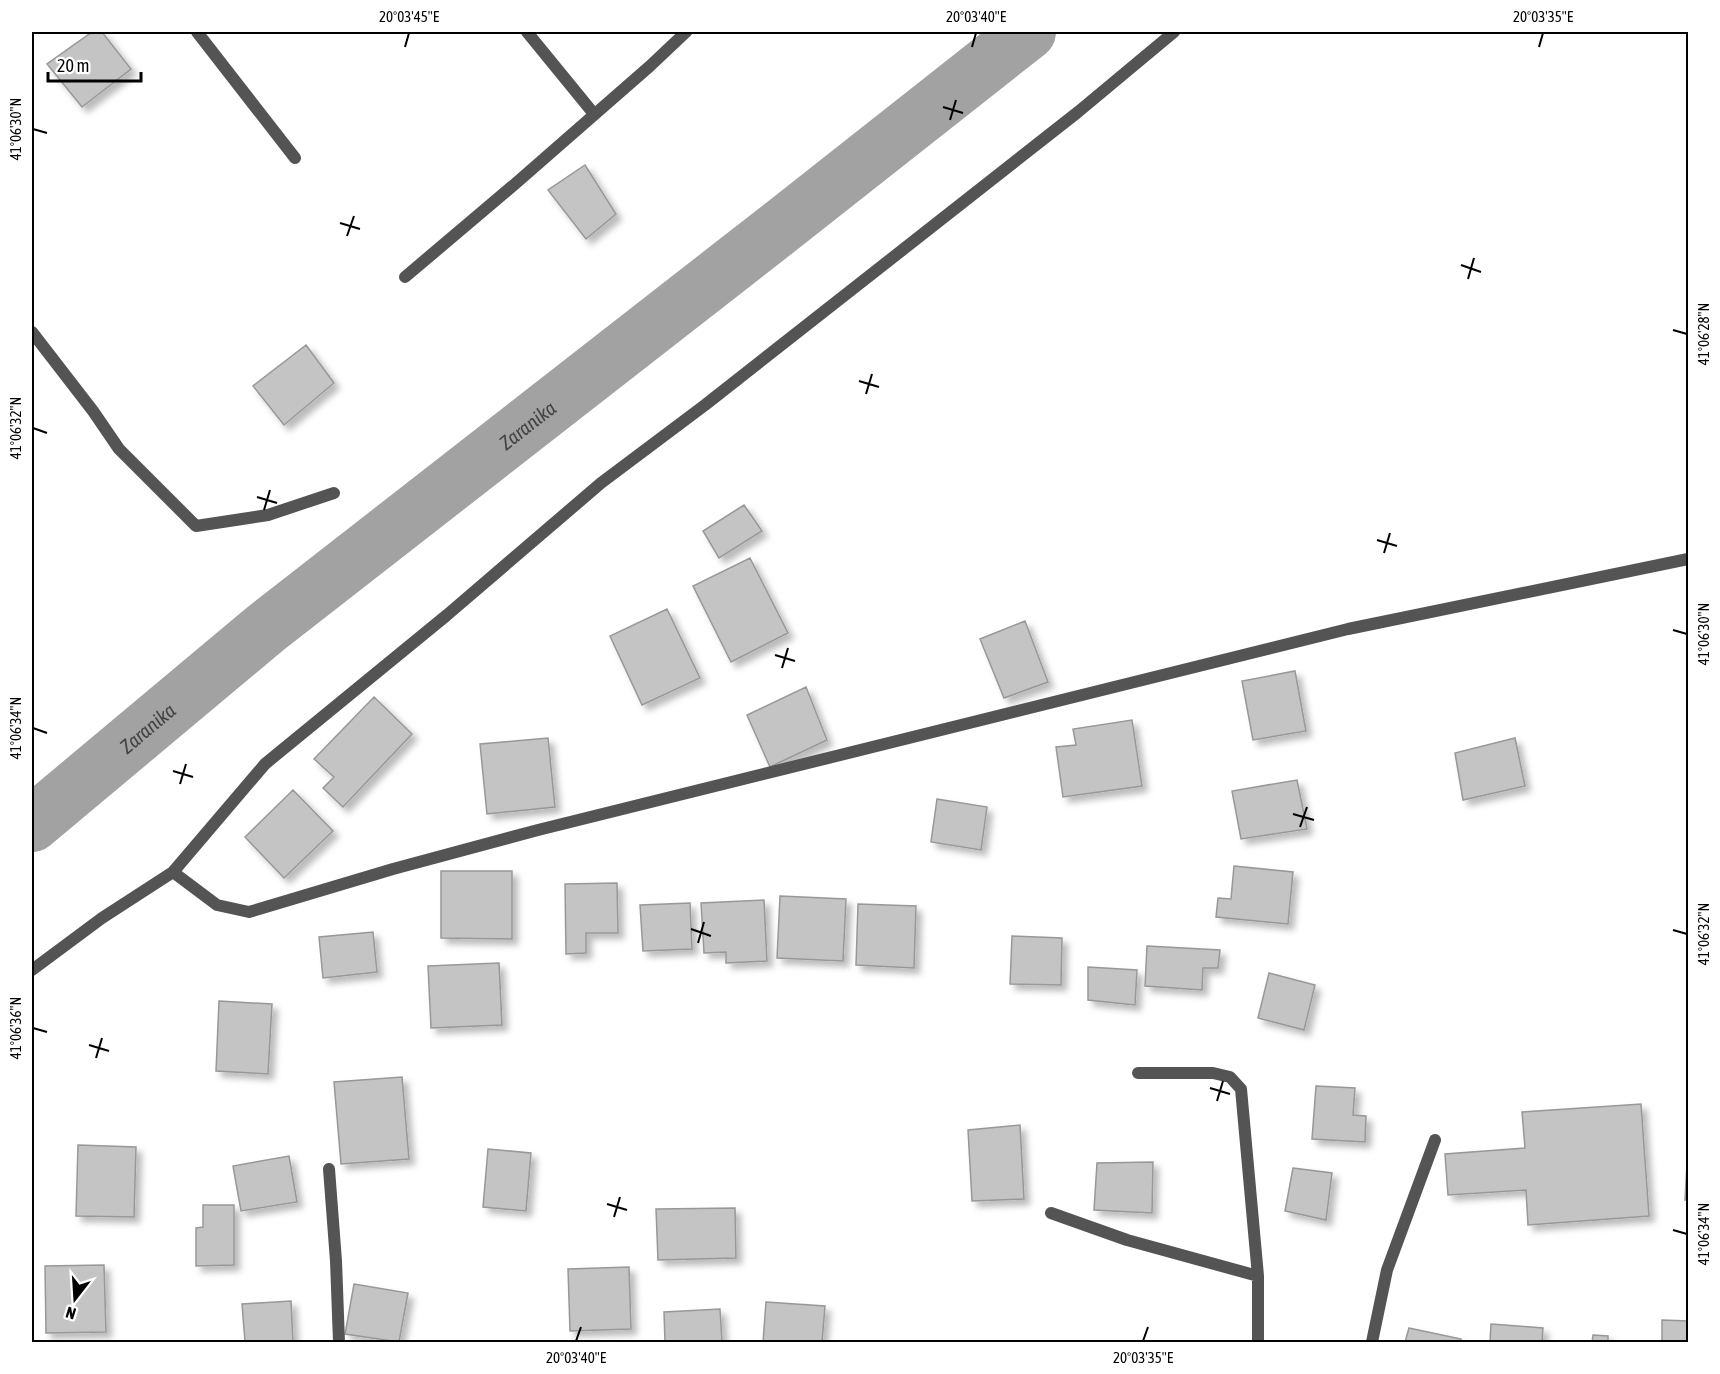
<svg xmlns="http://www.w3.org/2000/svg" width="1720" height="1374" font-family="'Asap Condensed',sans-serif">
<defs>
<filter id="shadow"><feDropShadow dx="5.5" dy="5.5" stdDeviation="3" flood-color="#0004"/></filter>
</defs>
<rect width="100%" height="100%" fill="#fff"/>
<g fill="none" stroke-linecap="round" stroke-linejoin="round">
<path stroke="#a2a2a2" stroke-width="56" id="s1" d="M32,824L265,629L787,222L1028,32"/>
</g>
<path fill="#c4c4c4" stroke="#989898" stroke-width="1.5" filter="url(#shadow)" d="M92,32H102L131,69L82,107L47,64Z
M585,165L616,214L586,239L548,190Z
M306,345L334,383L284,425L253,386Z
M744,505L762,531L719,558L703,531Z
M750,558L788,633L731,662L693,586Z
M667,609L700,678L642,705L610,636Z
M1025,621L1048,682L1004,698L980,639Z
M1295,671L1306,731L1253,740L1242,681Z
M806,687L827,740L770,767L747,715Z
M374,697L412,734L343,807L323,788L334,777L314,759Z
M1132,720L1142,786L1063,797L1056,747L1076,745L1073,729Z
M548,738L555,807L487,814L480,744Z
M1515,738L1525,786L1463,800L1455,753Z
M1297,780L1307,829L1241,839L1232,791Z
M293,790L333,831L284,878L245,837Z
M937,799L987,807L981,850L931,842Z
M1234,866L1293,872L1288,924L1216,917L1218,898L1231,899Z
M441,871H512V939L441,938Z
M617,883L618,933H586V953L566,954L565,884Z
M780,896L846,899L843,961L777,958Z
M764,900L767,961L726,963V952L704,953L701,903Z
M690,903L692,949L643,951L640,905Z
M858,904L916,906L914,968L856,965Z
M373,932L377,972L323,978L319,937Z
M1012,936L1062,938L1061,985L1010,984Z
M1147,946L1220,950L1218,968H1203L1202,990L1145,986Z
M499,963L502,1025L431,1028L428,966Z
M1088,967L1137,970L1135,1005L1088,1000Z
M1269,973L1315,985L1304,1030L1258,1018Z
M219,1001L272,1004L268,1074L216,1071Z
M402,1077L409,1159L341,1164L334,1082Z
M1316,1086L1355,1088L1353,1115L1366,1116L1365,1142L1312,1139Z
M1641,1104L1649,1216L1528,1225L1526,1190L1448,1195L1445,1154L1525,1148L1522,1112Z
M1020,1125L1024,1199L972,1201L968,1130Z
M78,1145L136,1147L134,1217L76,1216Z
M1688,1145V1200H1685Z
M488,1149L531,1153L526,1211L483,1207Z
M289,1156L297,1202L241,1211L233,1166Z
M1153,1162L1152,1213L1094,1210L1097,1163Z
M1293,1168L1332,1173L1326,1220L1285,1211Z
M203,1205H234V1265L196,1266V1228L203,1227Z
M735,1208L736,1258L658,1260L656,1209Z
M104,1265L106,1332L46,1333L45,1266Z
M629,1267L631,1329L570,1331L568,1269Z
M354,1284L408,1293L399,1342L345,1334Z
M291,1301L293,1342H245L242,1304Z
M766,1302L825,1306L822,1342H763Z
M720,1309L722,1342H665L664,1312Z
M1662,1320L1688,1321V1342H1662Z
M1491,1324L1543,1328L1542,1342H1490Z
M1409,1328L1461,1339L1460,1342H1405Z
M1593,1335L1608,1336V1342H1592Z"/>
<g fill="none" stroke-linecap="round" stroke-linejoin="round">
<path stroke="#545454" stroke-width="12" d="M527,32L594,114"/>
<path stroke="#545454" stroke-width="12" d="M197,32L295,158
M405,277L515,184L650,66L686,32
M32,332L93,411L119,449L196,526L268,515L334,493
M173,872L217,905L249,912L393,869L538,830L1348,629L1688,559
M32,970L102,918L173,872L265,764L447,615L601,483L705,405L1078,112L1174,32
M1138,1073H1213L1230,1077L1241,1089L1258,1276V1342
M329,1169L336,1261L339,1342
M1051,1213L1127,1240L1258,1276
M1372,1342L1387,1270L1435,1140"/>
</g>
<path fill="none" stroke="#000" stroke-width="2" d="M405,47L409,33M972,47L976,33M1539,47L1543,33M943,107L963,113M950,120L956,100M33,129L47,133M340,223L360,229M347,236L354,216M1461,265L1481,272M1468,279L1474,258M1673,330L1687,334M859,381L879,387M866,394L872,374M33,428L47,433M257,497L277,503M264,510L270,490M1377,540L1397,546M1384,553L1390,533M1673,630L1687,634M775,655L795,661M782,668L788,648M33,728L47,733M173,771L193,777M180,784L186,764M1293,814L1314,820M1300,827L1307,807M691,929L711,936M1673,930L1687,934M698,943L704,922M33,1028L47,1032M89,1045L109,1051M96,1058L102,1038M1210,1088L1230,1094M1217,1101L1223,1081M607,1204L627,1210M614,1217L620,1197M1673,1230L1687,1234M576,1341L581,1327M1143,1341L1148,1327"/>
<g text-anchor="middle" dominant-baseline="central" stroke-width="6" stroke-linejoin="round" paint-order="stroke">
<g font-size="20" font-style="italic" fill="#434343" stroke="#fff">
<text stroke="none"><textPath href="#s1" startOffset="636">Zaranika</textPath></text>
<text stroke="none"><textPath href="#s1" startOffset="150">Zaranika</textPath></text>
</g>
</g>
<rect width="1720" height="1374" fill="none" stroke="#ffffff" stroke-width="66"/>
<g transform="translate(75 1299) rotate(197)" stroke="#ffffff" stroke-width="4.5" paint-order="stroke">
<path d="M0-4.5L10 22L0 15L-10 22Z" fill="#000000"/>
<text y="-9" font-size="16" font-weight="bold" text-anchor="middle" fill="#000000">N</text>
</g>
<path d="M48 72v9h93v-9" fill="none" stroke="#000000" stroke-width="3"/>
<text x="57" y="72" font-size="18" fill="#000000" stroke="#ffffff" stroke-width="4.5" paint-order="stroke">20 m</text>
<rect x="33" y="33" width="1654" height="1308" fill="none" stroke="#000" stroke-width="2"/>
<g font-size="15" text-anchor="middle" fill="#000">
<text x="409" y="22">20°03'45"E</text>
<text x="976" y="22">20°03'40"E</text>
<text x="1543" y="22">20°03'35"E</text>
<text transform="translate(16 129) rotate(-90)" y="5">41°06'30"N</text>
<text transform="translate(1704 334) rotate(-90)" y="5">41°06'28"N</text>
<text transform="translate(16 428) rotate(-90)" y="5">41°06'32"N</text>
<text transform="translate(1704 634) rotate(-90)" y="5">41°06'30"N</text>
<text transform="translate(16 728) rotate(-90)" y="5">41°06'34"N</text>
<text transform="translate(1704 934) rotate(-90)" y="5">41°06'32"N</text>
<text transform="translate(16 1028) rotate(-90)" y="5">41°06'36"N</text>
<text transform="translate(1704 1234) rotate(-90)" y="5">41°06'34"N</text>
<text x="576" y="1363">20°03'40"E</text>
<text x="1143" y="1363">20°03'35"E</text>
</g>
</svg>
